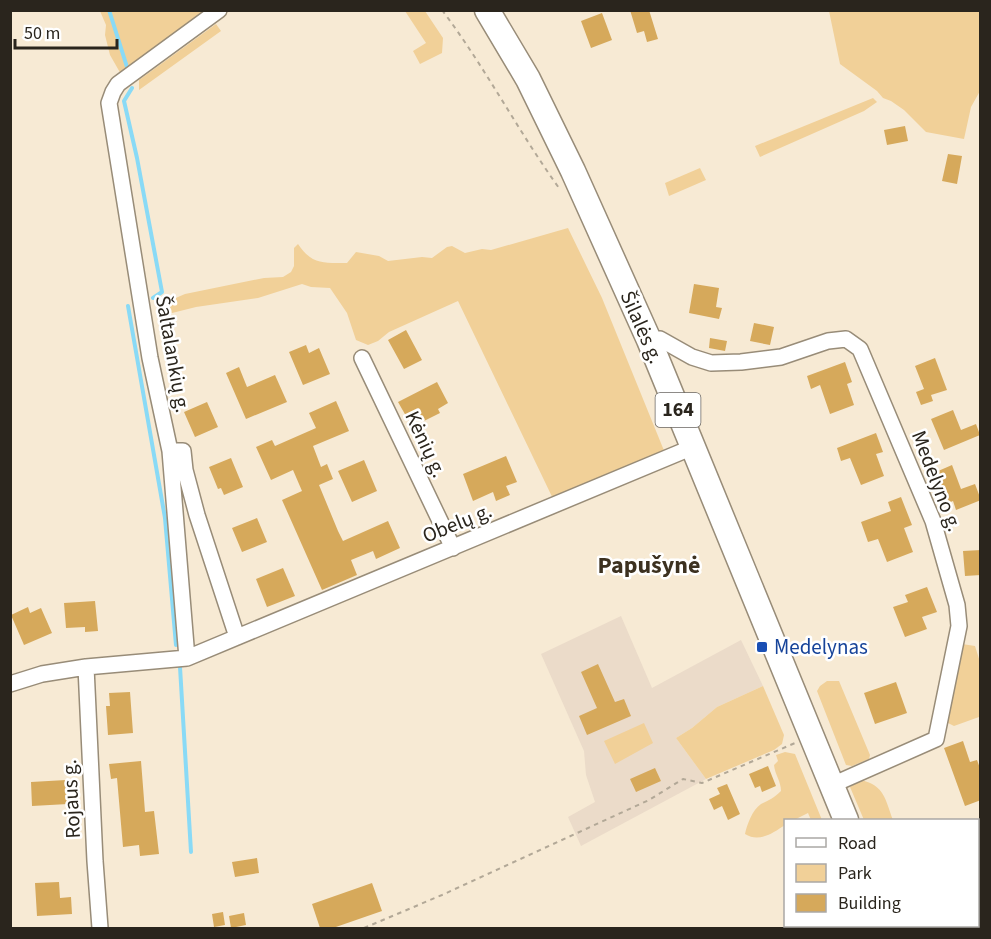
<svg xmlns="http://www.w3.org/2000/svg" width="991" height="939" font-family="'Source Sans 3',sans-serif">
<rect width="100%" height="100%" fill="#f7ead4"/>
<path fill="#ebdbc9" d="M621,616L652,688L741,640L763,686L717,707L692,728L676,738L706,779L581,846L568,817L595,802L586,775L584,751L541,654Z"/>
<path fill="#f1d098" d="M100,11H211L122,76L110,55L105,35L106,25Z
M405,11H425L443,38L442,53L420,64L413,51L426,43Z
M829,11H980V91L971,107L964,139L926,132L904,110L891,101L883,98L877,91L840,64Z
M216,24L221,31L139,90V80Z
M873,98L877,102L864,111L760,157L755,146Z
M700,168L706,180L669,196L665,183Z
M568,228L602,298L667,458L556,505L458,301L389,332L378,341L368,345L356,340L347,313L330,288L311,287L302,284L258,298L196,307L172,313L165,312L164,303L185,294L264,278L283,277L291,272L294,266V248L298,244C312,265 324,263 347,263L356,252L379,256L388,261L422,257L432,258L447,247L452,246L465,253L482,249L491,250Z
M962,644L975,646L980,662V714L979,717L954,726L946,722Z
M827,681H839L870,755L869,759L852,766L846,765L817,691L820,686Z
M763,686L784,735L782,744L774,750L706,779L676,738L692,728L717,707Z
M644,723L653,743L615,764L604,741Z
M785,752L795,754L822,820H811L808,813L794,820H786L785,825C773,833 759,843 745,834C747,825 752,810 761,804C769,800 774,798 781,791C781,781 775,775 774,765L778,761L776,755Z
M861,780C885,786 885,799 893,820H864L850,787Z
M978,873H980V928H927V926H978Z"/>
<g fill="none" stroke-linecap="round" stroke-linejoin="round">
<path stroke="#89daf6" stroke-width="4" d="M109,10L127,67
M132,88L124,101L137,158L162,292L153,298
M128,306L165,518L176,645
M180,667L191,852"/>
</g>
<path fill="#d6a95b" d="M630,10H649L658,39L647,42L644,31L637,33Z
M602,13L612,40L591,48L581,21Z
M905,126L908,141L887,145L884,130Z
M948,154L962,156L957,184L942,181Z
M694,284L719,288L716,307L722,308L719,319L689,313Z
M754,323L774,327L770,345L750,341Z
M406,330L422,360L404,369L388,340Z
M710,338L727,341L725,351L709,348Z
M306,345L309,353L319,348L330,374L303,385L289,352Z
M935,358L947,390L931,395L933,401L921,405L916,392L924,389L915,366Z
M845,362L852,382L847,384L854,405L830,414L820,385L811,389L807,376Z
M239,367L247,387L275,375L287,402L246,419L226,373Z
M437,382L448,403L438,409L440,413L422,422L420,418L410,423L398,402Z
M336,401L349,431L313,446L321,467L327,464L333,479L319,485L338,531L343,541L388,521L400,548L376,559L373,551L351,560L357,575L322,590L282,500L302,491L293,470L271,480L256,447L272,440L275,446L316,428L309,413Z
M207,402L218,427L195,437L184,412Z
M953,410L961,430L976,424L980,435L944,450L931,419Z
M876,433L883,452L876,454L884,476L861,485L850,458L841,461L837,448Z
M506,456L517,482L506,486L510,495L496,501L493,492L473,501L463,474Z
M231,458L243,487L224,495L221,488L218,489L209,467Z
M364,460L377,491L352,502L338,471Z
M952,465L961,489L975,484L981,500L956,510L953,501L941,506L929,475Z
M901,497L912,525L904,528L913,552L887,562L878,539L868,542L861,522L891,511L888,502Z
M257,518L267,542L242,552L232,528Z
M981,550V575L965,576L963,551Z
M283,568L295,596L267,607L256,579Z
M927,587L937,612L922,617L927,629L905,637L893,607L908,602L905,595Z
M95,601L98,631L85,632V627L66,628L64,603Z
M28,607L30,613L41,608L52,633L24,645L11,615Z
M598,664L615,702L624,699L631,716L587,735L579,716L597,708L581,672Z
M896,682L907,713L875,724L864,693Z
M130,692L133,733L108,735L106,706H110L109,693Z
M963,741L970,762L977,760L981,771V800L965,806L944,748Z
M141,761L145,812L154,811L159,854L140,856L139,845L123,847L117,778L111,779L109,764Z
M768,766L776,786L762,792L760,786L755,788L749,774Z
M655,768L661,781L636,792L630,779Z
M66,780L68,804L32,806L31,782Z
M727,784L740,814L728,820L722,806L714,810L709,799L720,794L717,788Z
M257,858L259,873L235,877L232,862Z
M59,882L60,898L71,897L72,914L37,916L35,883Z
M372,883L382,911L333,928H320L312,904Z
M223,912L225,925L214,927L212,914Z
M244,913L246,925L231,928L229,916Z"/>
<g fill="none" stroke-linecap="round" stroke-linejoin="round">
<defs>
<path id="minor" d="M649,340L660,339L692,357L711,363L741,362L781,357L828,341L846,339L860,349L933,521L957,605L959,626L936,739L832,785
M362,358L453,548
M170,451H183L185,470L197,515L237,637
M187,658L693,447
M86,667L95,861L100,928
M10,684L42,674L86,667L187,658L170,451L150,358L109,103L113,92L118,84L219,10"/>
<path id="primary" d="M487,10L528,79L573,171L649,340L846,820
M890,926L891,928"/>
</defs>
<use href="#minor" stroke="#988c78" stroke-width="18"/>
<use href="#primary" stroke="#988c78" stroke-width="27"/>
<path stroke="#b2a897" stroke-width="2" stroke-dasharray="4.5 4.5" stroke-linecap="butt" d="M442,10C485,67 518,131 559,188
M364,928L442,895L649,800L683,779L702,783L795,743"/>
<use href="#minor" stroke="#fff" stroke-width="15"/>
<use href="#primary" stroke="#fff" stroke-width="24"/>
</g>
<rect fill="#1a4fb4" stroke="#fff" stroke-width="2" x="756" y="641" width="12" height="12" rx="3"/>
<g text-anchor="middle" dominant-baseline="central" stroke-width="5" stroke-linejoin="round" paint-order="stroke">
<rect fill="#fff" stroke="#6a6661" stroke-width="1.5" x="655.5" y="393" width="45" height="34" rx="4.5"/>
<g font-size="20" font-weight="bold" fill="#2a251d">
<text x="678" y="410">164</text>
</g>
<g font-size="21" fill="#2a251d" stroke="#fff">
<text transform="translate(642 327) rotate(66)">Šilalės g.</text>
<text transform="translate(173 354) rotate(80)">Šaltalankių g.</text>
<text transform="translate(426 444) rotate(65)">Kėnių g.</text>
<text transform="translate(937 481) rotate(69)">Medelyno g.</text>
<text transform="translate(457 523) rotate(-22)">Obelų g.</text>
<text transform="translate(71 799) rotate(-93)">Rojaus g.</text>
</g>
<g font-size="21" fill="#164399" stroke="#fff" text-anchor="start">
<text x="774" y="647">Medelynas</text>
</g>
<g font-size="24" font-weight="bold" fill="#3c3120" stroke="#fff">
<text x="649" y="565">Papušynė</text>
</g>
</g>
<rect width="991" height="939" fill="none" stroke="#2a251d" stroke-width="24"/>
<rect x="784" y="819" width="195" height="108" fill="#ffffff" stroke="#aaa8a5" stroke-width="1.5"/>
<rect x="796" y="838" width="30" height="9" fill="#ffffff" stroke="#aaa8a5" stroke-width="1.5"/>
<text x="838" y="849" font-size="18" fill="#2a251d">Road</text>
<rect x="796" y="864" width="30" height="18" fill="#f1d098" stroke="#aaa8a5" stroke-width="1.5"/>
<text x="838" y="879" font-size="18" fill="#2a251d">Park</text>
<rect x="796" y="894" width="30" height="18" fill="#d6a95b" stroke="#aaa8a5" stroke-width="1.5"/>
<text x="838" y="909" font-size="18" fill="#2a251d">Building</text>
<path d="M15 39v9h102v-9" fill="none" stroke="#2a251d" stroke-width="3"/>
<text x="24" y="39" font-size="18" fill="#2a251d" stroke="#ffffff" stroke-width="4.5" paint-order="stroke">50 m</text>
</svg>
